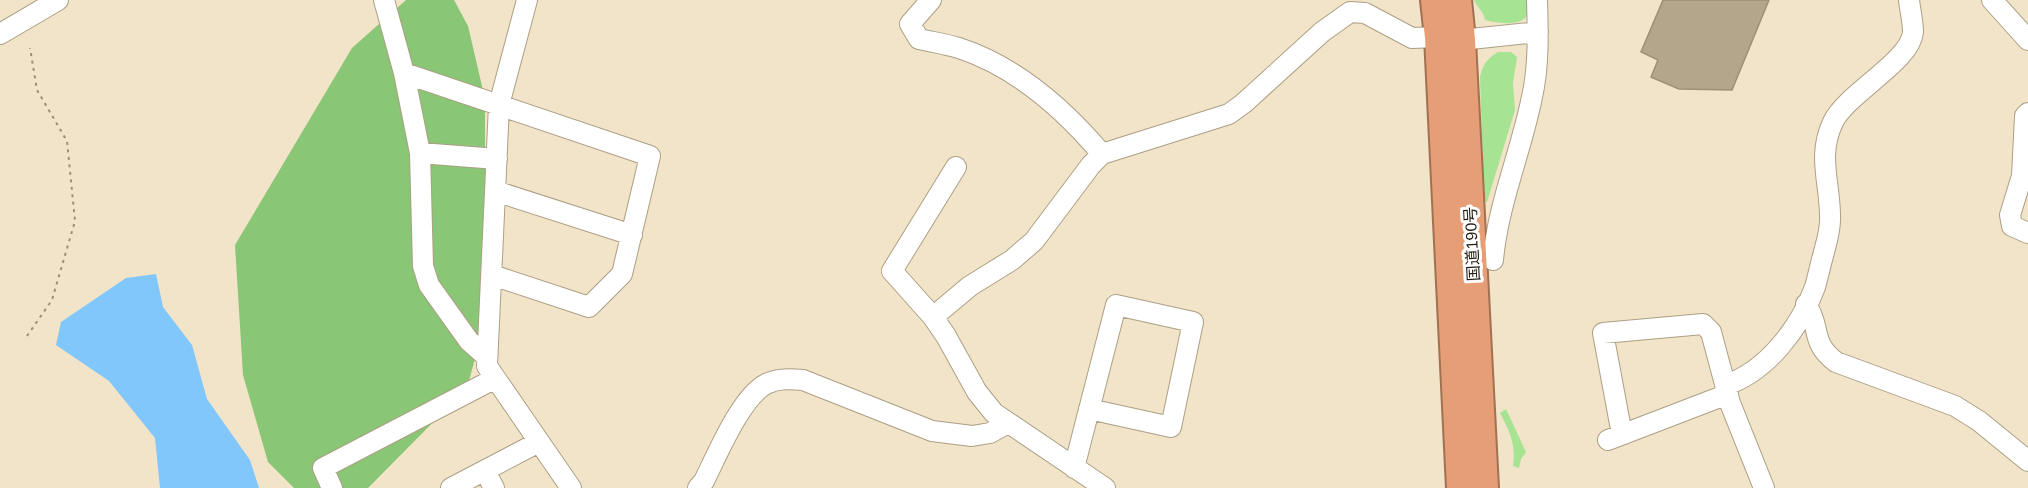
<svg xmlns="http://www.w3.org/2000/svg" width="2028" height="488" font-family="Helvetica,'Noto Sans JP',sans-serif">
<rect width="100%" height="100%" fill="#f2e4c8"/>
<path fill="#a6e392" d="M1474,0H1528C1528,5 1529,11 1527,15C1522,27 1496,23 1485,20C1484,12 1477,7 1474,0Z
M1498,52H1511L1517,57L1513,84L1515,110L1487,202L1484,201L1480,77C1483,64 1487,59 1498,52Z
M1506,409L1526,452L1521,459L1519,468L1513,466C1516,444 1510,432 1500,413Z"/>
<path fill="#89c675" d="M406,0H454L468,26L485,99V189L496,282L467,388L368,488H294L268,462L243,375L235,245L352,48Z"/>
<path fill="#81c7fb" d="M156,274L163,307L192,345L207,399L250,460L259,488H160L155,438L109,381L56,345L61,322L126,278Z"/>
<path fill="#b3a68b" stroke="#9d9076" stroke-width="1.5" d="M1663,0H1769L1732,90L1679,89L1651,77L1658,60L1641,52Z"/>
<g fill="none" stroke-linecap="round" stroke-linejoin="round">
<defs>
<path id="minor" d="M384,0L404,73L420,153L423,266L429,285L469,341L487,357
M527,0L499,105L487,366L571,488
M931,0L910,24L919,39C932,42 946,44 959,48C1017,67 1064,109 1102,154
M1992,0L2028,40
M0,34L58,0
M404,73L650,156L622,274L589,307L492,275
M2028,113L2025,116L2022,176L2010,215L2012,226L2028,233
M420,153L497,159
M495,191L632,235
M1493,260C1498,204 1521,152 1532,97C1539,66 1538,32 1537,0
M1806,304C1822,328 1809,341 1836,362L1955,406L1979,421L2028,461
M933,317L892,271L956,167
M1726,385C1767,371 1800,328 1815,287C1818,277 1820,266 1823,256C1826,243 1831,230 1830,216C1830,182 1817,156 1833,122C1847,93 1911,61 1913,32C1913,22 1910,10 1909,0
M1624,434L1620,424L1603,333L1703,324L1711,332L1730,403L1764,488
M1608,440L1728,394
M1074,468L1116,305L1193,322L1171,427L1089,409
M485,471L494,488
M332,488L323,468L494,379
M451,488L539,442
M698,488L704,481C717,455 741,397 766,384C778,378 791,379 803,380L932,431L972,436L990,433L1008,423
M1105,488L994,413L977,392L946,336L933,317L970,286L1012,260L1034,241L1091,165L1102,154L1229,114L1244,103L1322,32L1350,12L1365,13L1412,38L1439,37L1461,40L1538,32"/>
<path id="highway" d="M1435,0L1439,37L1461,488
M1457,0L1461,40L1484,488"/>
</defs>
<use href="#minor" stroke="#ac9f85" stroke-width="22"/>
<use href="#highway" stroke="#a17153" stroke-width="32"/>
<path stroke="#9a907b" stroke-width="2" stroke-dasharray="3 4.5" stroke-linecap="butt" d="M27,336L52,300L75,221L67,141L37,90L30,48"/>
<use href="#minor" stroke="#fff" stroke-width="20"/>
<use href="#highway" stroke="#e59e75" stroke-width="28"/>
</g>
<g text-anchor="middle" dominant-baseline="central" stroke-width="6" stroke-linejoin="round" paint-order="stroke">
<g font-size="16" fill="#231e13" stroke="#fff">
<text transform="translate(1472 244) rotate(-93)">国道190号</text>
</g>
</g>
</svg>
